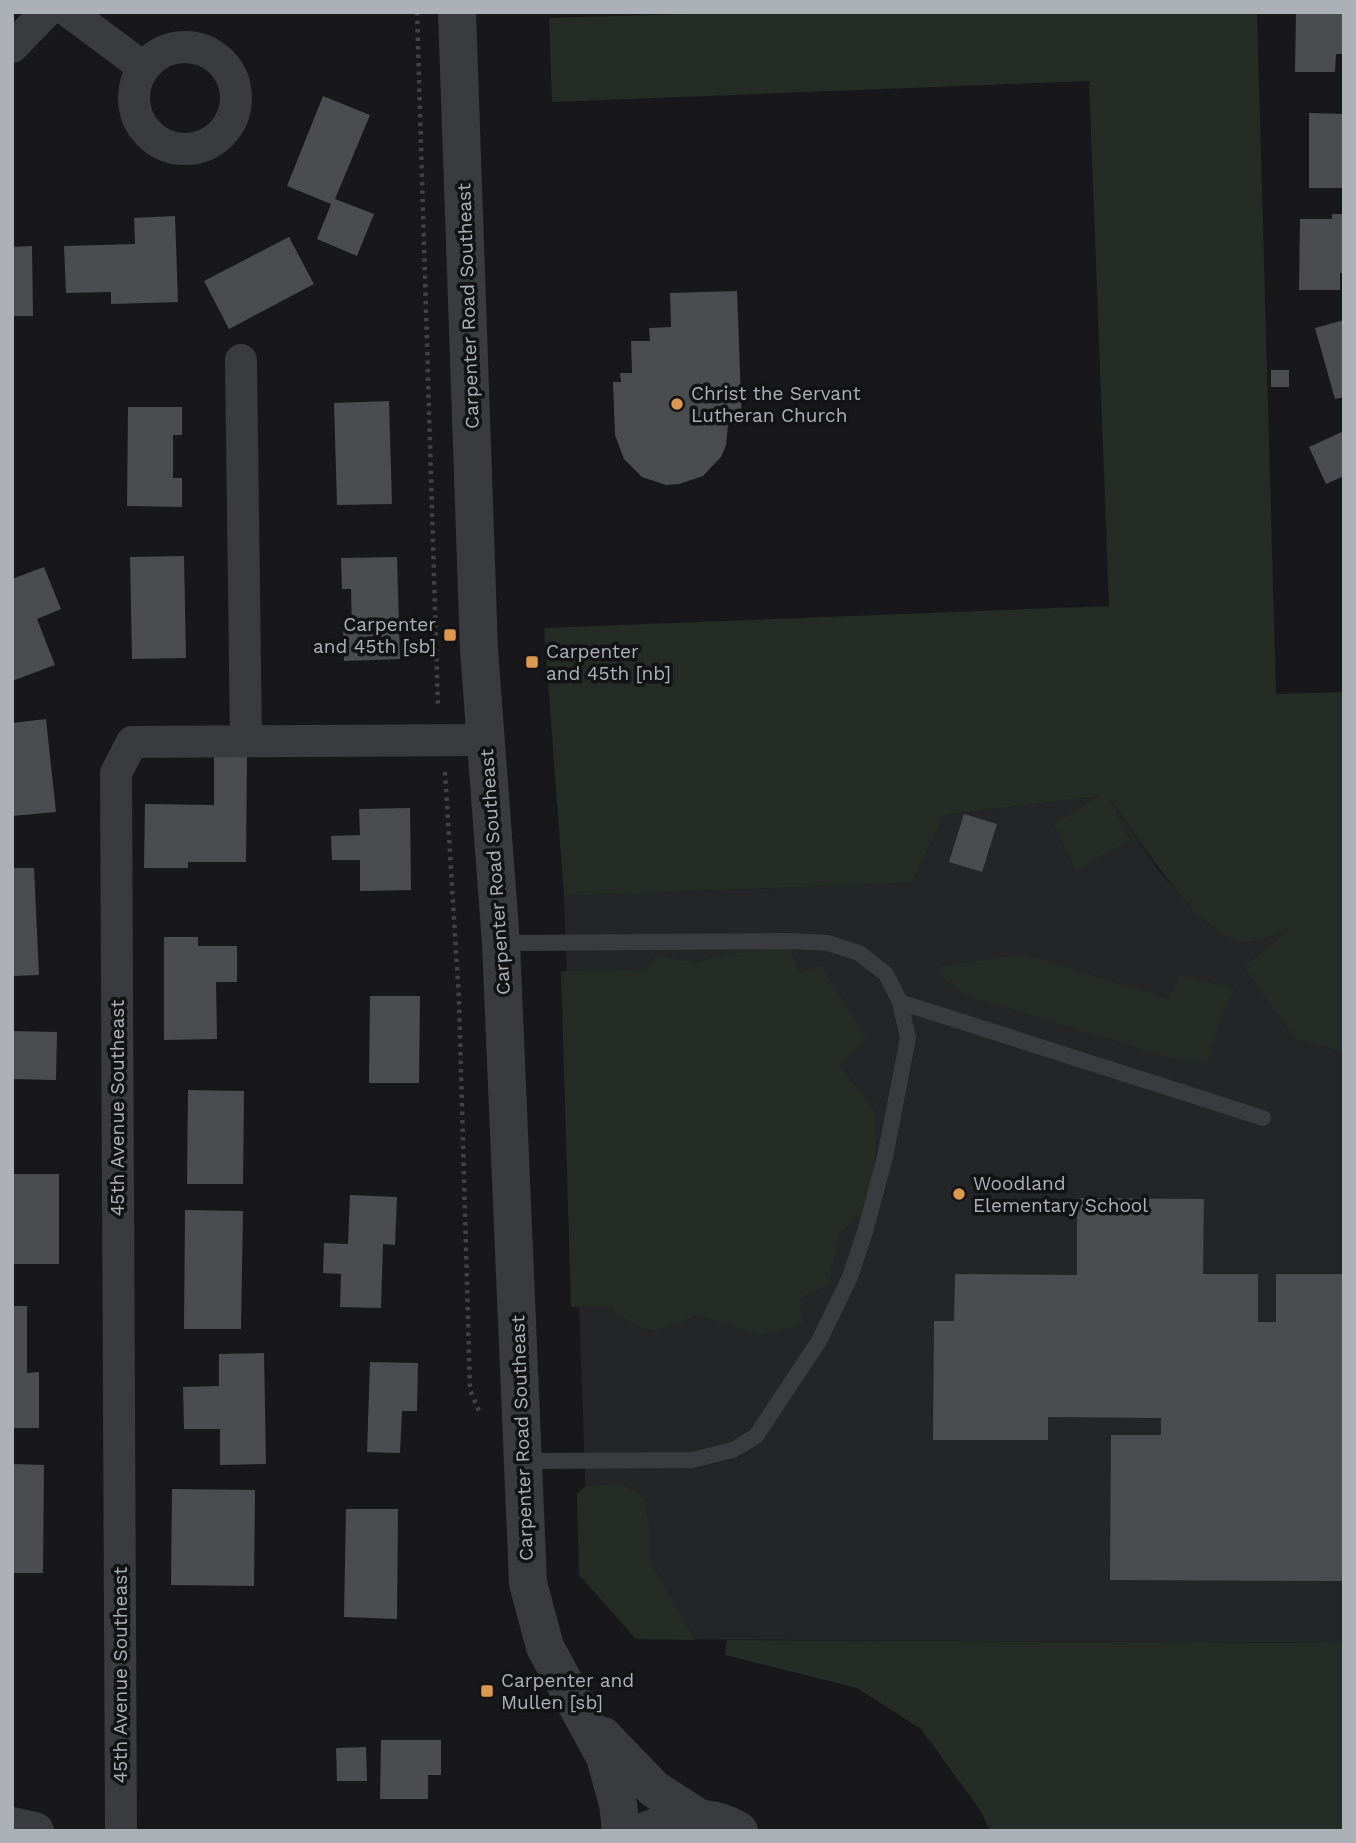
<svg xmlns="http://www.w3.org/2000/svg" width="1356" height="1843" font-family="'Work Sans',sans-serif">
<rect width="100%" height="100%" fill="#18181a"/>
<path fill="#242527" d="M1109,795L1160,873L1215,929L1344,868V1643L636,1639L589,1584L564,896L912,883L944,815Z"/>
<path fill="#252c25" d="M760,12H1257L1276,694L1344,692V1052L1295,1038L1244,967L1289,930C1277,933 1260,942 1247,942C1200,941 1134,831 1108,795L1129,840L1076,870L1054,824L1100,796L944,815L912,883L564,896L544,628L1109,606L1089,81L552,102L549,18Z
M789,946L800,974L821,965L866,1038L839,1065L876,1113L873,1202L841,1232L828,1285L800,1298L802,1324L760,1335L699,1315L653,1331L616,1315L613,1306L571,1307L561,971L647,970L656,956L697,963L718,956Z
M1024,954L1168,999L1180,975L1235,989L1221,1015L1208,1063L1181,1061L966,995L943,978L938,967Z
M624,1484L644,1499L650,1529V1561L695,1640L636,1639L579,1575L577,1494L585,1486Z
M727,1640L1344,1643V1831H990L980,1810L921,1729L857,1688L725,1655Z"/>
<path fill="#4a4c4f" d="M1296,12H1344L1343,54H1336L1335,72H1295Z
M323,96L370,115L335,199L374,214L357,256L317,239L331,204L287,186Z
M1309,113L1344,114V188H1309Z
M1332,214H1344V273H1340V290H1299L1300,219H1332Z
M175,216L178,302L111,304V292L66,293L64,246L135,244L134,218Z
M289,237L314,284L229,329L204,281Z
M32,246L33,316H12V247Z
M737,291L742,425H728L726,445L721,457L703,476L679,484L666,485L642,477L624,459L615,435L613,382H621L620,373H632L631,341H650L649,328L671,327L670,293Z
M1344,320V397L1335,399L1315,328Z
M1271,370H1289V387H1271Z
M389,401L392,504L337,505L334,403Z
M128,407H182V435H173V478H182V507L127,506Z
M1344,431V476L1326,484L1309,447Z
M184,556L186,658L132,659L130,557Z
M397,557L400,659L344,661L343,631H352L351,589H342L341,558Z
M44,567L61,609L37,619L55,665L12,681V579Z
M46,719L56,812L12,816V723Z
M214,755H247L246,862H188V868H144L145,804L214,805Z
M410,808L411,890L360,891V860H332L331,836L360,835L359,809Z
M964,814L997,824L982,872L949,862Z
M12,868H34L39,975L12,976Z
M164,937H198V946H237V982H216L217,1039L164,1040Z
M370,996H420L419,1083H369Z
M12,1031L57,1032L56,1080L12,1079Z
M188,1090L244,1091L243,1184H187Z
M12,1174H59V1264H12Z
M350,1195L397,1197L395,1245L383,1244L381,1308L340,1307L341,1274L323,1273L324,1243L348,1244Z
M1077,1198L1204,1199L1203,1274H1258V1322H1276V1274H1344V1581L1110,1580L1111,1435H1161V1418L1048,1417V1440H933L934,1321H954L955,1274L1077,1275Z
M185,1210L243,1211L241,1329H184Z
M12,1306H27V1373L39,1372V1428H12Z
M264,1353L266,1464L220,1465V1429H184L183,1387L219,1386V1354Z
M370,1362L418,1363L417,1411H402L400,1453L367,1452Z
M12,1464L44,1465L43,1573H12Z
M172,1489L255,1490L254,1586L171,1585Z
M346,1509H398L397,1619L344,1617Z
M381,1740H441V1775H428V1799H380Z
M366,1747L367,1781H337L336,1748Z"/>
<g fill="none" stroke-linecap="round" stroke-linejoin="round">
<path stroke="#404245" stroke-width="4.5" stroke-dasharray="3.5 5" stroke-linecap="butt" d="M417,12L438,708
M445,772L459,1000L470,1390L479,1411"/>
<path stroke="#3a3b3e" stroke-width="16" d="M501,943L792,941L828,943L859,953L886,974L900,1002L908,1038L885,1157L865,1232L850,1277L819,1341L756,1436L733,1450L692,1460L523,1461
M900,1002L1263,1118"/>
<path stroke="#3a3b3e" stroke-width="32" d="M69,12L143,67
M134 98a51 51 0 1 1 102 0a51 51 0 1 1-102 0Z
M12,47L46,12
M241,360L246,741
M121,1831L116,773L132,742L486,740"/>
<path stroke="#3a3b3e" stroke-width="38" d="M457,12L479,650L501,943L528,1583L545,1647L605,1757L618,1804L621,1831
M603,1736L654,1789L699,1818
M12,1826L35,1831
M646,1831C676,1816 710,1813 739,1831"/>
</g>
<g fill="#dc984e" stroke="#131315" stroke-width="2.5">
<circle cx="677" cy="404" r="7"/>
<rect x="443" y="628" width="14" height="14" rx="3.5"/>
<rect x="525" y="655" width="14" height="14" rx="3.5"/>
<circle cx="959" cy="1194" r="7"/>
<rect x="480" y="1684" width="14" height="14" rx="3.5"/>
</g>
<g text-anchor="middle" dominant-baseline="central" stroke-width="7" stroke-linejoin="round" paint-order="stroke">
<g font-size="19" fill="#acb1b8" stroke="#131315">
<text transform="translate(468 306) rotate(-92)">Carpenter Road Southeast</text>
<text transform="translate(495 872) rotate(-94)">Carpenter Road Southeast</text>
<text transform="translate(117 1108) rotate(-90)">45th Avenue Southeast</text>
<text transform="translate(522 1438) rotate(-92)">Carpenter Road Southeast</text>
<text transform="translate(120 1675) rotate(-90)">45th Avenue Southeast</text>
</g>
<g font-size="19" fill="#acb1b8" stroke="#131315" text-anchor="start">
<text x="691" y="393">Christ the Servant<tspan x="691" dy="22">Lutheran Church</tspan></text>
<text x="436" y="624" text-anchor="end">Carpenter<tspan x="436" dy="22">and 45th [sb]</tspan></text>
<text x="546" y="651">Carpenter<tspan x="546" dy="22">and 45th [nb]</tspan></text>
<text x="973" y="1183">Woodland<tspan x="973" dy="22">Elementary School</tspan></text>
<text x="501" y="1680">Carpenter and<tspan x="501" dy="22">Mullen [sb]</tspan></text>
</g>
</g>
<rect width="1356" height="1843" fill="none" stroke="#acb1b8" stroke-width="28"/>
</svg>
